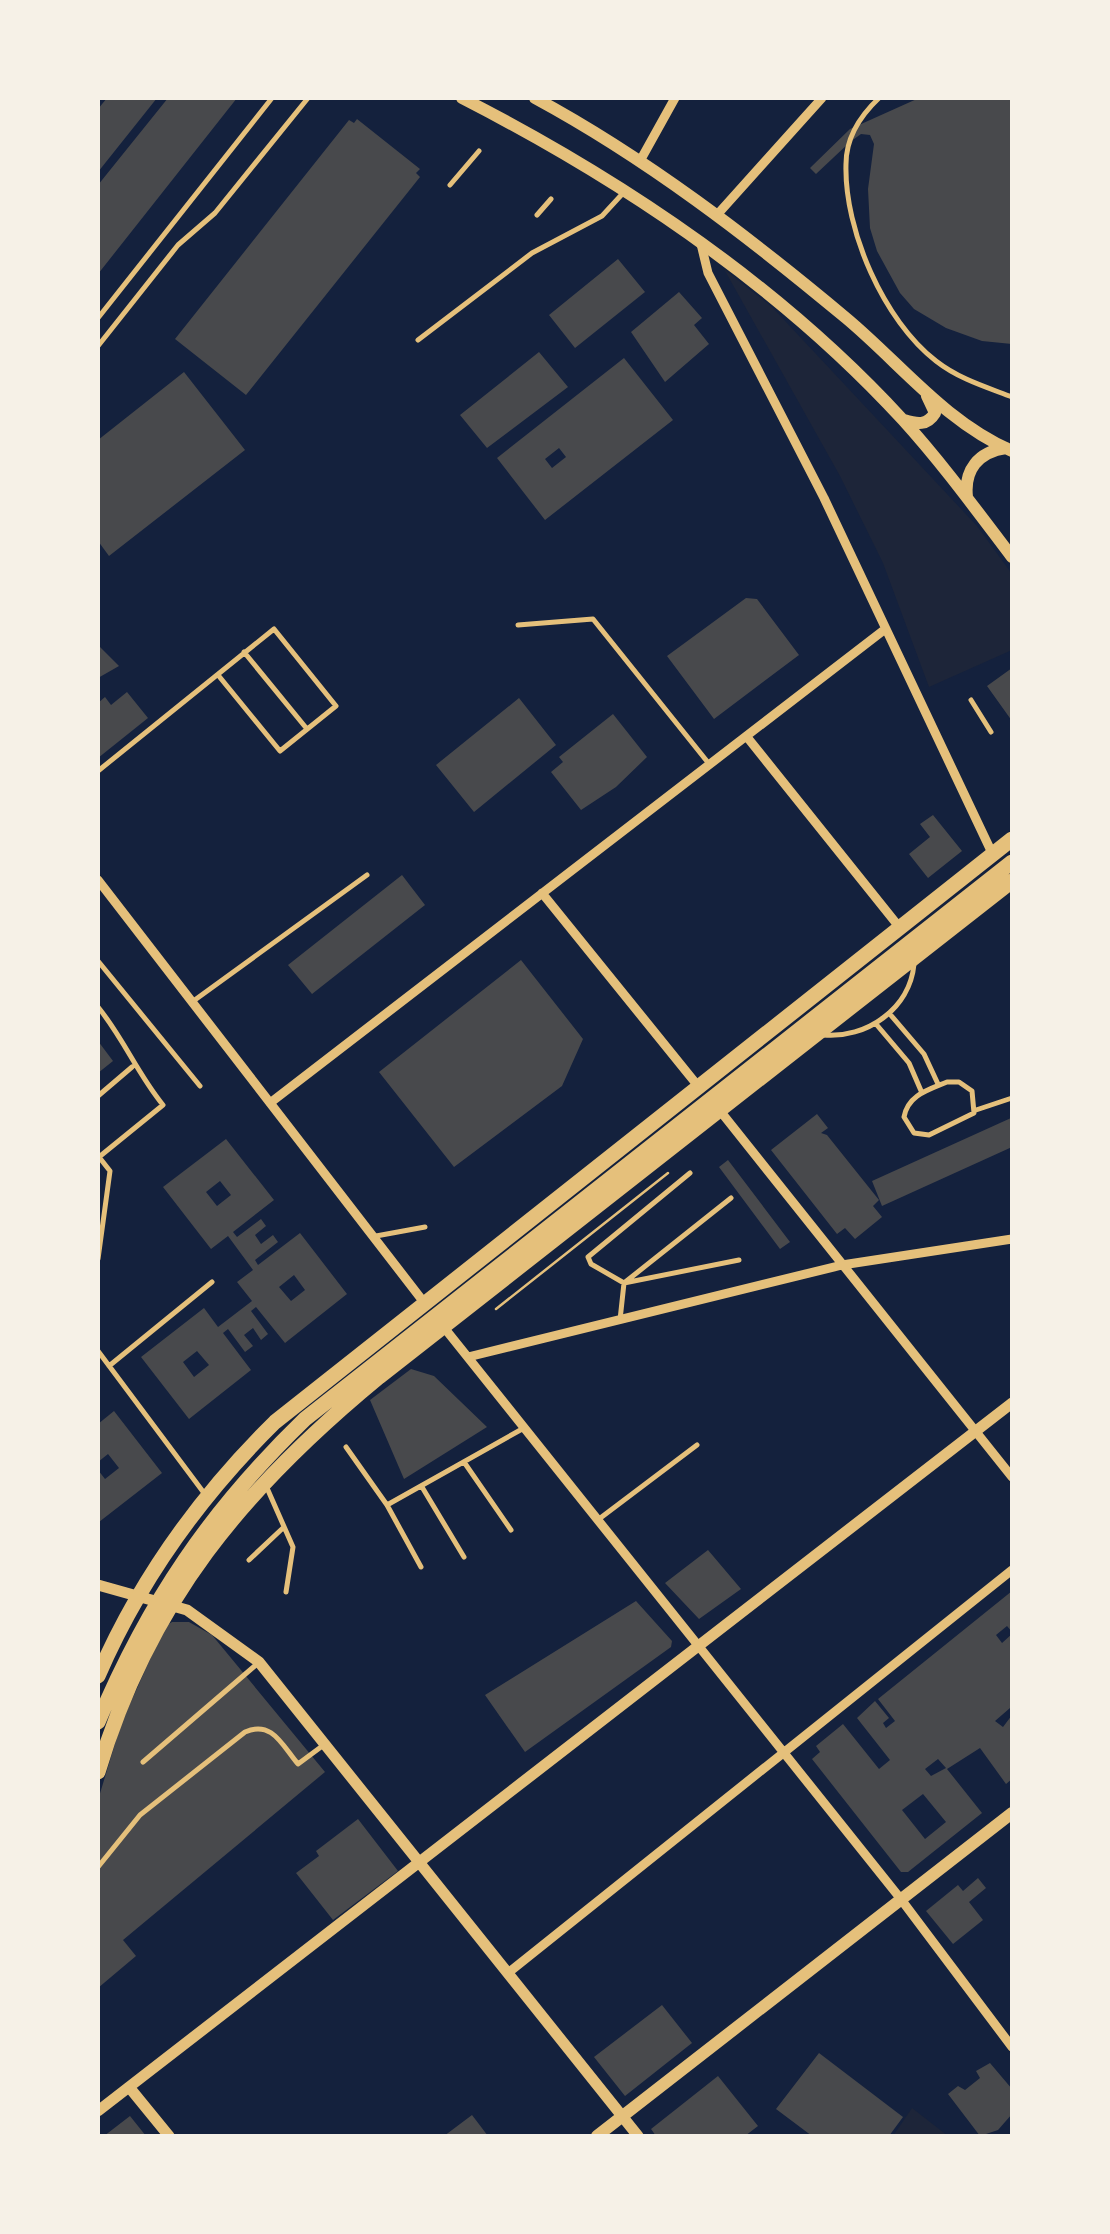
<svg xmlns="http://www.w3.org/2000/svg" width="1110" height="2234" font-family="'Alegreya Sans',sans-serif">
<rect width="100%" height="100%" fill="#14213d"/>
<path fill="#1d2539" d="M724,269L772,307L977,526L1012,574V650L929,687L883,563L840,476Z
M912,2108L948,2136H893Z"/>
<path fill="#48494c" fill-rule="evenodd" d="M107,98H157L98,172V109Z
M168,98H237L98,274V185Z
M919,98H1012V344L982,341L946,328L914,309L900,293L877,251L870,228L868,189L874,144L870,135L861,134L850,142L816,174L810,168L850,129Z
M357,119L420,169L416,173L420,177L246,395L175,339L349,120L354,123Z
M618,259L645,292L575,348L549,315Z
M679,292L702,318L694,325L709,344L665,382L631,332Z
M539,352L568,387L487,448L460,415Z
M624,358L673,420L545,520L497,458ZM559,448L566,457L552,468L545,459Z
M184,372L245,450L109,556L98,541V440Z
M746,598L757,599L799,655L714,719L667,656Z
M98,645L119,666L98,678Z
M1012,668V721L987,686Z
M127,692L148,718L98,758V703L105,697L111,705Z
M519,698L556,745L474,812L436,765Z
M613,714L647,757L616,787L581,810L551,772L563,762L559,757Z
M933,815L962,851L928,878L909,854L930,837L920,824Z
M402,875L425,905L312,994L288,965Z
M521,960L583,1039L562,1086L454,1167L379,1072Z
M98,1041L113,1061L98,1073Z
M817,1114L828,1128L821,1133L827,1135L879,1200L873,1206L882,1217L855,1239L845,1228L837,1234L771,1150Z
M1011,1118L1012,1147L882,1206L872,1181Z
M226,1139L274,1200L233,1232L237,1237L261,1219L266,1226L255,1235L261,1244L273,1235L278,1242L255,1260L258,1265L300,1233L347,1294L285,1343L256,1307L251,1311L268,1334L261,1340L253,1328L244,1335L253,1346L245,1352L228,1329L223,1333L251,1370L189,1419L141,1357L204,1308L218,1327L252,1301L237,1282L253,1270L228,1236L211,1249L163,1187ZM220,1181L231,1195L217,1206L206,1192ZM294,1275L305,1290L291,1301L279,1287ZM197,1351L209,1365L194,1377L183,1362Z
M728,1160L790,1242L780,1249L719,1167Z
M411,1369L434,1376L487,1427L404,1479L370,1400Z
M114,1411L162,1473L99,1522L98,1470L105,1479L119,1468L108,1454L98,1462V1424Z
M708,1550L741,1589L699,1619L665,1583Z
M1012,1591V1632L1007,1626L996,1635L1002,1643L1012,1634V1710L1010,1708L995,1721L1003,1727L1012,1715V1779L1006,1784L980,1748L947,1769L982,1813L908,1872H901L812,1759L820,1752L816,1746L843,1724L879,1769L890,1760L857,1718L875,1701L889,1718L883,1723L886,1728L895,1721L878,1699ZM938,1759L946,1768L931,1776L925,1769ZM923,1794L946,1822L925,1839L902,1810Z
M636,1601L672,1641L671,1647L525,1752L485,1695Z
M172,1622H189L212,1635L325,1772L123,1940L136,1956L98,1988V1800L121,1724L165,1626Z
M358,1819L398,1871L333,1920L296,1873L319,1856L316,1851Z
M978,1878L986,1888L969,1902L983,1920L953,1944L926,1911L958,1885L963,1891Z
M662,2005L692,2043L625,2096L594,2057Z
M819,2053L903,2117L889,2136H812L776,2109Z
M990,2063L1012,2089V2114L998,2130L980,2136L948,2094L958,2086L965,2090L980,2078L976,2071Z
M718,2076L758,2126L745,2136H656L651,2129Z
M472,2115L488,2136H444Z
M130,2116L146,2136H104Z"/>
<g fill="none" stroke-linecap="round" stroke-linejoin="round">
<path stroke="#e5c07b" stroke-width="2.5" d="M496,1309L668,1173"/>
<path stroke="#e5c07b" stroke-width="5" d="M879,98C861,115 846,137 846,164C844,230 884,321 936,361C959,379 986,387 1012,397
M450,185L479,151
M537,215L551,199
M98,318L272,98
M418,340L532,253L602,216L625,191
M98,346L178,245L215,213L308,98
M518,625L593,619L710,765
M244,652L307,729
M971,700L991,732
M98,771L274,629L336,706L280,751L218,675
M98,961L200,1086
M192,1002L367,875
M98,1007C124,1039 137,1073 163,1105L99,1157
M889,1013L924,1054L938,1084
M876,1024L909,1063L922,1093
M823,1035C866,1039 910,1009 914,964
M947,1082H959L972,1091L974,1113L929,1135L914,1133L904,1117C908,1095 928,1090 947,1082Z
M98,1096L132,1067
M976,1110L1012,1098
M690,1173L588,1257L591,1264L624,1283L739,1260
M376,1236L425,1227
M98,1259L110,1171L99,1157
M620,1320L624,1283L731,1198
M98,1351L204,1493
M109,1366L212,1282
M346,1447L387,1505L524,1428
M464,1462L511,1530
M422,1487L464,1557
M267,1488L293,1547L286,1592
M387,1505L421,1567
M599,1519L697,1445
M249,1560L284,1527
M143,1762L257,1664
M98,1867L140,1815L245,1732C272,1720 282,1745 298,1764L325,1744"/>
<path stroke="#e5c07b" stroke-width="9" d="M640,161L675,98
M716,216L822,98
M701,244L708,273L824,498L993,855
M747,737L900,928
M98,880L426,1305
M542,893L698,1086
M270,1103L884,630
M721,1112L1012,1477
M442,1325L900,1898L1012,2047
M468,1357L842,1265L1012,1239
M508,1973L1012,1570"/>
<path stroke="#e5c07b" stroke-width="11" d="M98,1585L187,1610L259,1662L638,2136
M129,2087L169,2136
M98,2111L1012,1403"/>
<path stroke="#e5c07b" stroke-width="12" d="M462,98C624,181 779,285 903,420C942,463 977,511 1012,557
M535,98C646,158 749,237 846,318C900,363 945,422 1012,451
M904,420C917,424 927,426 935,413L927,396
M967,497C964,470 978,452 1006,448
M597,2136L1012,1813"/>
<path stroke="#e5c07b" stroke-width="15" d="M98,1676C140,1579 200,1496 275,1422L1012,839
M98,1722C149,1601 210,1511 305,1419L1012,862
M98,1772C149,1601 243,1489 379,1377L1012,881"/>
</g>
<rect width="1110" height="2234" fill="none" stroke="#f6f1e7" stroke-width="200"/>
</svg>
